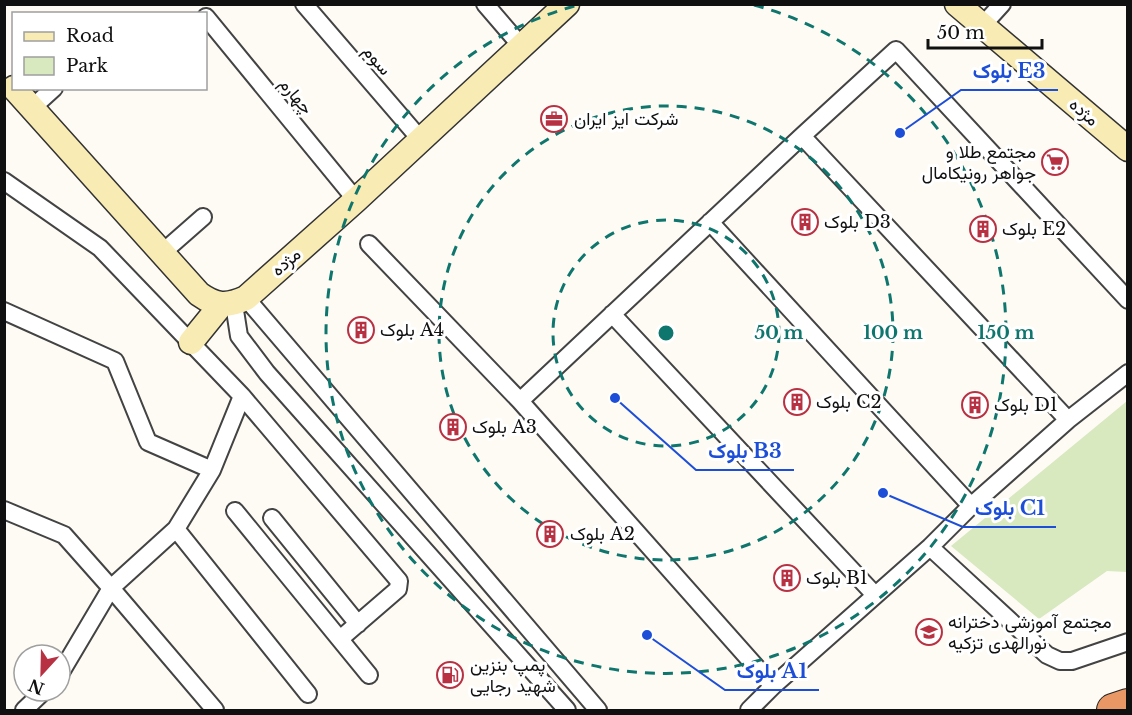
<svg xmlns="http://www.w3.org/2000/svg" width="1132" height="715" font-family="'Libre Baskerville',Vazirmatn,serif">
<rect width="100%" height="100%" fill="#fefbf5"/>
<path fill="#d8e8bf" d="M1127,401V572L1107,571L1039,619L951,546Z"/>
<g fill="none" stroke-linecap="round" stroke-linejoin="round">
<defs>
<path id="street" d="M304,4L421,140
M485,4L522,47
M206,17L356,200
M983,25L1002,4
M32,108L54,88
M802,136L1068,420
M4,181L100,248L242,396L212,470L176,529L111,588L60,674
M710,222L971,506
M369,244L520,401L773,686
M162,253L203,217
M246,298L598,710
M234,304L239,336L267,373L567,710
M4,311L115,361L148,442L212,470
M612,314L875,595
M242,396L399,581L398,589L340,639
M520,401L802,136L896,50L1128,300
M4,510L64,535L111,588L215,710
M235,511L369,675
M272,518L358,624
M176,529L308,694
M930,547L1047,655L1060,661H1072L1128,642
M24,710L44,691
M749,710L773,686L930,547L971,506L1068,420L1128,373"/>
<path id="secondary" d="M957,4L1128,149
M14,88L199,294C216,306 226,307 246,298L356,200L567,4
M191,342L221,305"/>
<path id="highway" d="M1113,710L1128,705"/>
</defs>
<use href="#street" stroke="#434343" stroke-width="20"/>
<use href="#secondary" stroke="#323232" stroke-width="27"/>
<use href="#highway" stroke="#212121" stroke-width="34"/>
<use href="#street" stroke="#fff" stroke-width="16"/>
<use href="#secondary" stroke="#f9ebb4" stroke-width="24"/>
<use href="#highway" stroke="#ea9766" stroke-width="32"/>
</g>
<g fill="none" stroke="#0f766e" stroke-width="3" stroke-dasharray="10 8">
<circle cx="666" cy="333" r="113"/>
<circle cx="666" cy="333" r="227"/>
<path d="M754 5A340 340 0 1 1 578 5"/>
</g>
<defs>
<symbol id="office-ring" viewBox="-11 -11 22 22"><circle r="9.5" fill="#fff" stroke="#b83143" stroke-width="1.5"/><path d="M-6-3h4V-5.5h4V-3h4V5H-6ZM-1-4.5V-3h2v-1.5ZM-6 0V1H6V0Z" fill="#b83143"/></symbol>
<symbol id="supermarket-ring" viewBox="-11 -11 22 22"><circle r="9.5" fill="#fff" stroke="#b83143" stroke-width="1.5"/><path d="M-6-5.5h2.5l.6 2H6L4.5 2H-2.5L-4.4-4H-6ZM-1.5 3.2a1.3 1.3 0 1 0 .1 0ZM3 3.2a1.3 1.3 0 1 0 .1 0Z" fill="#b83143"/></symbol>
<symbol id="building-ring" viewBox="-11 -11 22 22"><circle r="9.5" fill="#fff" stroke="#b83143" stroke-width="1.5"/><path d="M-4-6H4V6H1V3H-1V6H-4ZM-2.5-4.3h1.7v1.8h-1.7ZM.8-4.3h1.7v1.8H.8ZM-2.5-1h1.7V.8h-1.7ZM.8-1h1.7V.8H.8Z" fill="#b83143"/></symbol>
<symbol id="school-ring" viewBox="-11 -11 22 22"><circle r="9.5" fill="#fff" stroke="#b83143" stroke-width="1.5"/><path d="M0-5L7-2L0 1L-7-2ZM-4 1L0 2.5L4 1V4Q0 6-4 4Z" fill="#b83143"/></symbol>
<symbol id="fuel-ring" viewBox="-11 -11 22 22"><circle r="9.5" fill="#fff" stroke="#b83143" stroke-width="1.5"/><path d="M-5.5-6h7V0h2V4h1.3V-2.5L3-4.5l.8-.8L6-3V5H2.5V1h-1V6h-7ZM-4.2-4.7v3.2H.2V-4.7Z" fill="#b83143"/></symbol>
</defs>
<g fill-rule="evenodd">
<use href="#office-ring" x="539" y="104" width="30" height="30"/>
<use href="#supermarket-ring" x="1040" y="147" width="30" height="30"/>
<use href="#building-ring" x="790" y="207" width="30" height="30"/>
<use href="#building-ring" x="968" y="214" width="30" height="30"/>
<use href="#building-ring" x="346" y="315" width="30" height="30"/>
<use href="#building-ring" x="782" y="387" width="30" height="30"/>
<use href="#building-ring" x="960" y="390" width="30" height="30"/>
<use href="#building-ring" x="438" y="412" width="30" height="30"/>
<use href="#building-ring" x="535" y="519" width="30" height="30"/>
<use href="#building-ring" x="772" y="563" width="30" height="30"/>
<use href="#school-ring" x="914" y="617" width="30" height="30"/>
<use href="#fuel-ring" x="435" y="660" width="30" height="30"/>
</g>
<g text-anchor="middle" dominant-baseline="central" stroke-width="6" stroke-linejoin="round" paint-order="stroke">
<g font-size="18" fill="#101010" stroke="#fff">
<text transform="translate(377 60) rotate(49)">سوم</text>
<text transform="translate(296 96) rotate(50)">چهارم</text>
<text transform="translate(1084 112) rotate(41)">مژده</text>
<text transform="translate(286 262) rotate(-41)">مژده</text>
</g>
<g font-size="18" fill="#101010" stroke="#fff" text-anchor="start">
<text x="574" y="119">شرکت ایز ایران</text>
<text x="1036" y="152" text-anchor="end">مجتمع طلا و<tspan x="1036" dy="21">جواهر رونیکامال</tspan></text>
<text x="824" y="222">بلوک D3</text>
<text x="1002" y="229">بلوک E2</text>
<text x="380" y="330">بلوک A4</text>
<text x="816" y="402">بلوک C2</text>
<text x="994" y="405">بلوک D1</text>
<text x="472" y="427">بلوک A3</text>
<text x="570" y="534">بلوک A2</text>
<text x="806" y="578">بلوک B1</text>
<text x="948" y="622">مجتمع آموزشی دخترانه<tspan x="948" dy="21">نورالهدی تزکیه</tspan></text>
<text x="470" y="665">پمپ بنزین<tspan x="470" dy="21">شهید رجایی</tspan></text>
</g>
</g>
<circle cx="666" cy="333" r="9" fill="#0f766e" stroke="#fff" stroke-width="3"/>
<g font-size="18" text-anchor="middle" font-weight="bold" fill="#0f766e" stroke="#fff" stroke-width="6" stroke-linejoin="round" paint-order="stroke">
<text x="779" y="339">50 m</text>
<text x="893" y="339">100 m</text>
<text x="1006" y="339">150 m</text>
</g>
<path fill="none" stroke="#1d4ed8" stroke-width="2" d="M900 133L961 90H1058M615 398L696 470H794M883 493L963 527H1056M647 635L725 690H819"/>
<g fill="#1d4ed8" stroke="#fff" stroke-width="2">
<circle cx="900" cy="133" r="6"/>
<circle cx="615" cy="398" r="6"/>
<circle cx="883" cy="493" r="6"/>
<circle cx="647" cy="635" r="6"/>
</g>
<g font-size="20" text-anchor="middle" font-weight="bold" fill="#1d4ed8" stroke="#fff" stroke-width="6" stroke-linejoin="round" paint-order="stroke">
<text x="1009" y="78">بلوک E3</text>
<text x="745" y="458">بلوک B3</text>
<text x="1010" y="515">بلوک C1</text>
<text x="772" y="678">بلوک A1</text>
</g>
<rect width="1132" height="715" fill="none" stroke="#101010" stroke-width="12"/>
<rect x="12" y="12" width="195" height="78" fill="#ffffff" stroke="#9f9f9f" stroke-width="1.5"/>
<rect x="24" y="32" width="30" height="9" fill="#f9ebb4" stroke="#9f9f9f" stroke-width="1.5"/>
<text x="66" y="42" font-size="18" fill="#101010">Road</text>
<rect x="24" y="57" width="30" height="18" fill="#d8e8bf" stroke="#9f9f9f" stroke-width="1.5"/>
<text x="66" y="72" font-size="18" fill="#101010">Park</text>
<g transform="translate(42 673) rotate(202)"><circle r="28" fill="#ffffff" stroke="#9f9f9f" stroke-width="1.5"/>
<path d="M0-4.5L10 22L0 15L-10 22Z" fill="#b83143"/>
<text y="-9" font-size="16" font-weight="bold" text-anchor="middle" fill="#101010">N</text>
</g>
<path d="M928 39v9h114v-9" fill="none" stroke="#101010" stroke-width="3"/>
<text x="937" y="39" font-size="18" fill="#101010" stroke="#ffffff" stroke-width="4.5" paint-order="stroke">50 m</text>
</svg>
